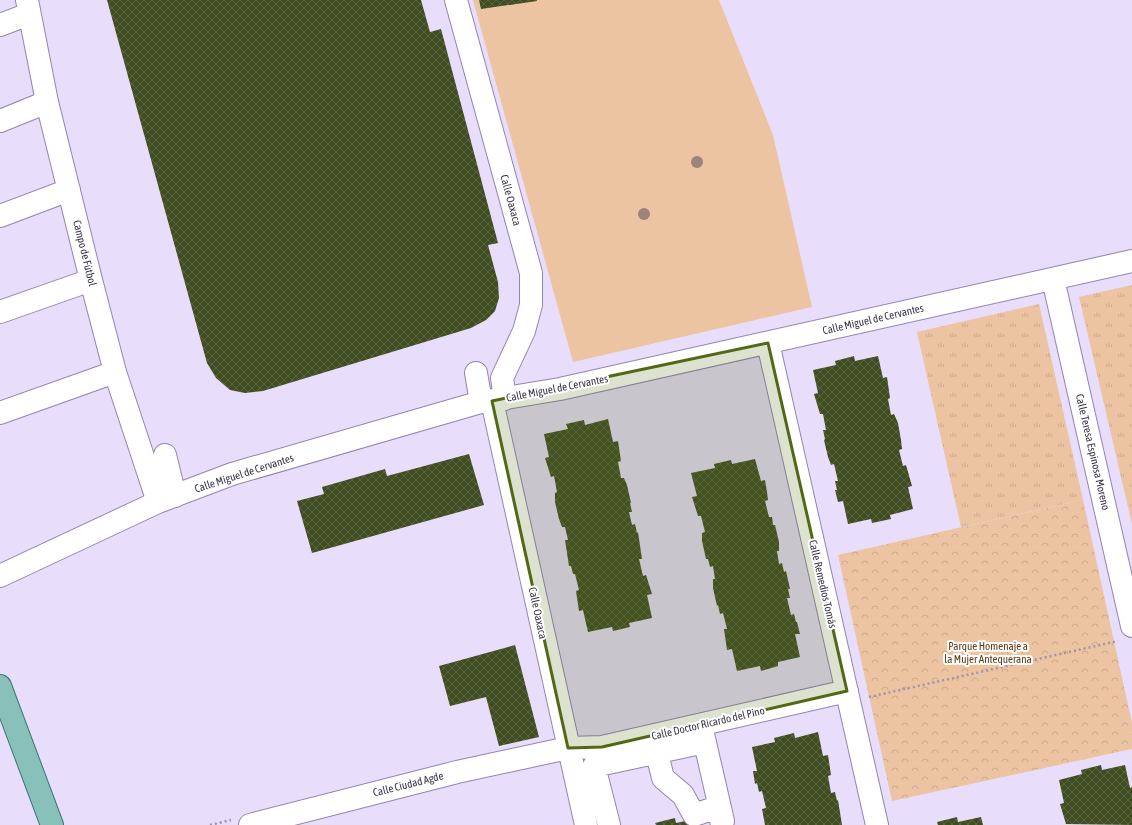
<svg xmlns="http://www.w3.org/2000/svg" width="1132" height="825" font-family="'Asap Condensed',sans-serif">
<defs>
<pattern id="grass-tufts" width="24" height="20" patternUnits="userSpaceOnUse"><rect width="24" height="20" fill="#ecc4a1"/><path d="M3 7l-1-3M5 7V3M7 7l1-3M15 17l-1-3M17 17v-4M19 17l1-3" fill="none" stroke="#cba98c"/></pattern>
<pattern id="park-crowns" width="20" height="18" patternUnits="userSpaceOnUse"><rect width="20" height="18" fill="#ecc4a1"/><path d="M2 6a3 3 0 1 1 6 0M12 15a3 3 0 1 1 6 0" fill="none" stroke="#cba98c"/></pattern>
<pattern id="building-cross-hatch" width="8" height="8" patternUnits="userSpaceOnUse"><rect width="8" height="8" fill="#404d21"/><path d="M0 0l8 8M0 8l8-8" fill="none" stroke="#5a6442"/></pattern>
</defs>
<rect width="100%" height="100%" fill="#e8ddfa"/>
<path fill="url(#grass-tufts)" d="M1132,285V524L1079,297Z
M1039,304L1083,500L961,527L917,332Z"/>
<path fill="url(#park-crowns)" d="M1083,500L1132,723V749L892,801L838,555Z"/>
<path fill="#ecc4a1" d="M473,0H719L773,135L812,307L573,362Z"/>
<path fill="url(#building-cross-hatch)" d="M107,0H421L430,32L441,29L498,243L488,245L498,282L499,298L495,311L486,320L471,328L263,391L245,393L230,390L216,378L207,363Z
M479,0H537V1L481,9Z
M854,356L855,361L878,356L883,378L887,377L890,398L888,399L891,415L894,414L898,423L901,440L902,449L899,450L903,466L906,465L912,486L908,487L913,509L890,515L891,519L872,523L871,519L848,524L843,501L838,502L835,490H837L835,481H838L834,464L831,465L828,457L824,440L825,439L823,430H826L823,414H820L814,394L818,393L813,370L836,365L835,361Z
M608,419L613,442L618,441L621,461L618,462L621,478H624L627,485L631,503H630L632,512H629L632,525L635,524L637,533L638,532L642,559H639L643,576L646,575L652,594L647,595L652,618L629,623L630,627L613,631L612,627L588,632L583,610L579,611L576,591L579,590L575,574H573L571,566H569L565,540H568L565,527H562L559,519L555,502V493L557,492L554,476L551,477L545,458L549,457L544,434L568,429L566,424L584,420L585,425Z
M469,454L484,505L312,553L297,501L324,494L322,487L385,469L387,476Z
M755,459L761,481L765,480L767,492L768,500L765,501L769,517H772L773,525H775L779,542V551H777L779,564L782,563L784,572L786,571L790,589H788L790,598H787L791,615L794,614L796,622H797L800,634H795L800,657L778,662V666L761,671L760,666L737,671L732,649L727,650L724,629H727L723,613L720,614L718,605L717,606L713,588V579H715L713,566L710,567L708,559H706L702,541V533L705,532L701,516H698L692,497L697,496L691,473L715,468L714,464L731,460L732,464Z
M515,645L539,737L499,746L486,697L450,706L439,666Z
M818,732L823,756L828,755L831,775L828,776L831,793L835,792L837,801L838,800L842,825H765L762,809L766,808L762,791L759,792L757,783L755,784L753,771H757L752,747L775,742L774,738L794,733L795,738Z
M1101,765L1102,770L1125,765L1130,788L1132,787V825L1066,824L1060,804L1064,803L1059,780L1082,774L1081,770Z
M957,817L958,822L981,817L983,825H938L937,822Z
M675,818L676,823L699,818L700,825H656L655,823Z"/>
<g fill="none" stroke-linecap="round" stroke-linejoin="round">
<defs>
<path id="minor" d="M27,0L47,102L91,280L115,372L158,502
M456,0L531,273V305L524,331L502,378L505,399
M0,25L29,14
M0,121L47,102
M0,216L69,190
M1053,279L1132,626
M0,312L91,280
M768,343L877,825
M476,373L481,402
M492,401L586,825
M0,413L115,372
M165,455L175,496
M0,576L158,502L232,474L481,402L560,389L1132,261
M703,734L723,821
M655,745L663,778L683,795L694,815L718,807L722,825
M250,825L457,772L568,748L602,747L847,691
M609,825L594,766L705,742"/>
<path id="major" d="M0,686L52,825"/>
</defs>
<use href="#minor" stroke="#9583af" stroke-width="24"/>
<use href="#major" stroke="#3a7574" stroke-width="24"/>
<path stroke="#9d94ac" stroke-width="2.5" stroke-dasharray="2 3" stroke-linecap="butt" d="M869,697L1118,641
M210,825L231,820"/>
<use href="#minor" stroke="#fff" stroke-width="22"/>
<use href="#major" stroke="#88c1ba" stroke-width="22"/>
</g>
<g fill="#9c837b">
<circle cx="697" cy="162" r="6"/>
<circle cx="644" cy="214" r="6"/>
</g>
<path fill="#526815" fill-opacity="0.2" stroke="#526815" stroke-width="3" stroke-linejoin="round" d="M768,343L847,691L602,747L568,748L492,401Z"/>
<g text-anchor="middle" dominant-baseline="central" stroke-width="4" stroke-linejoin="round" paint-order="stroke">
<g font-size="11" fill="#3b3346" stroke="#fff">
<text transform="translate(511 200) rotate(75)">Calle Oaxaca</text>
<text transform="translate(85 253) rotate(76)">Campo de Fútbol</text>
<text transform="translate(873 319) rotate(-13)">Calle Miguel de Cervantes</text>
<text transform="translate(557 388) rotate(-11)">Calle Miguel de Cervantes</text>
<text transform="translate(1093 452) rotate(77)">Calle Teresa Espinosa Moreno</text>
<text transform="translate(244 473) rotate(-18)">Calle Miguel de Cervantes</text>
<text transform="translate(823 584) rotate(77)">Calle Remedios Tomás</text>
<text transform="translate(538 613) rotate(78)">Calle Oaxaca</text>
<text transform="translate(708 723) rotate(-13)">Calle Doctor Ricardo del Pino</text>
<text transform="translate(408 784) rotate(-14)">Calle Ciudad Agde</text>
</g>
<g font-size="11" fill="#5d3913" stroke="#fff">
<text x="988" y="646">Parque Homenaje a<tspan x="988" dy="13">la Mujer Antequerana</tspan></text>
</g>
</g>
</svg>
